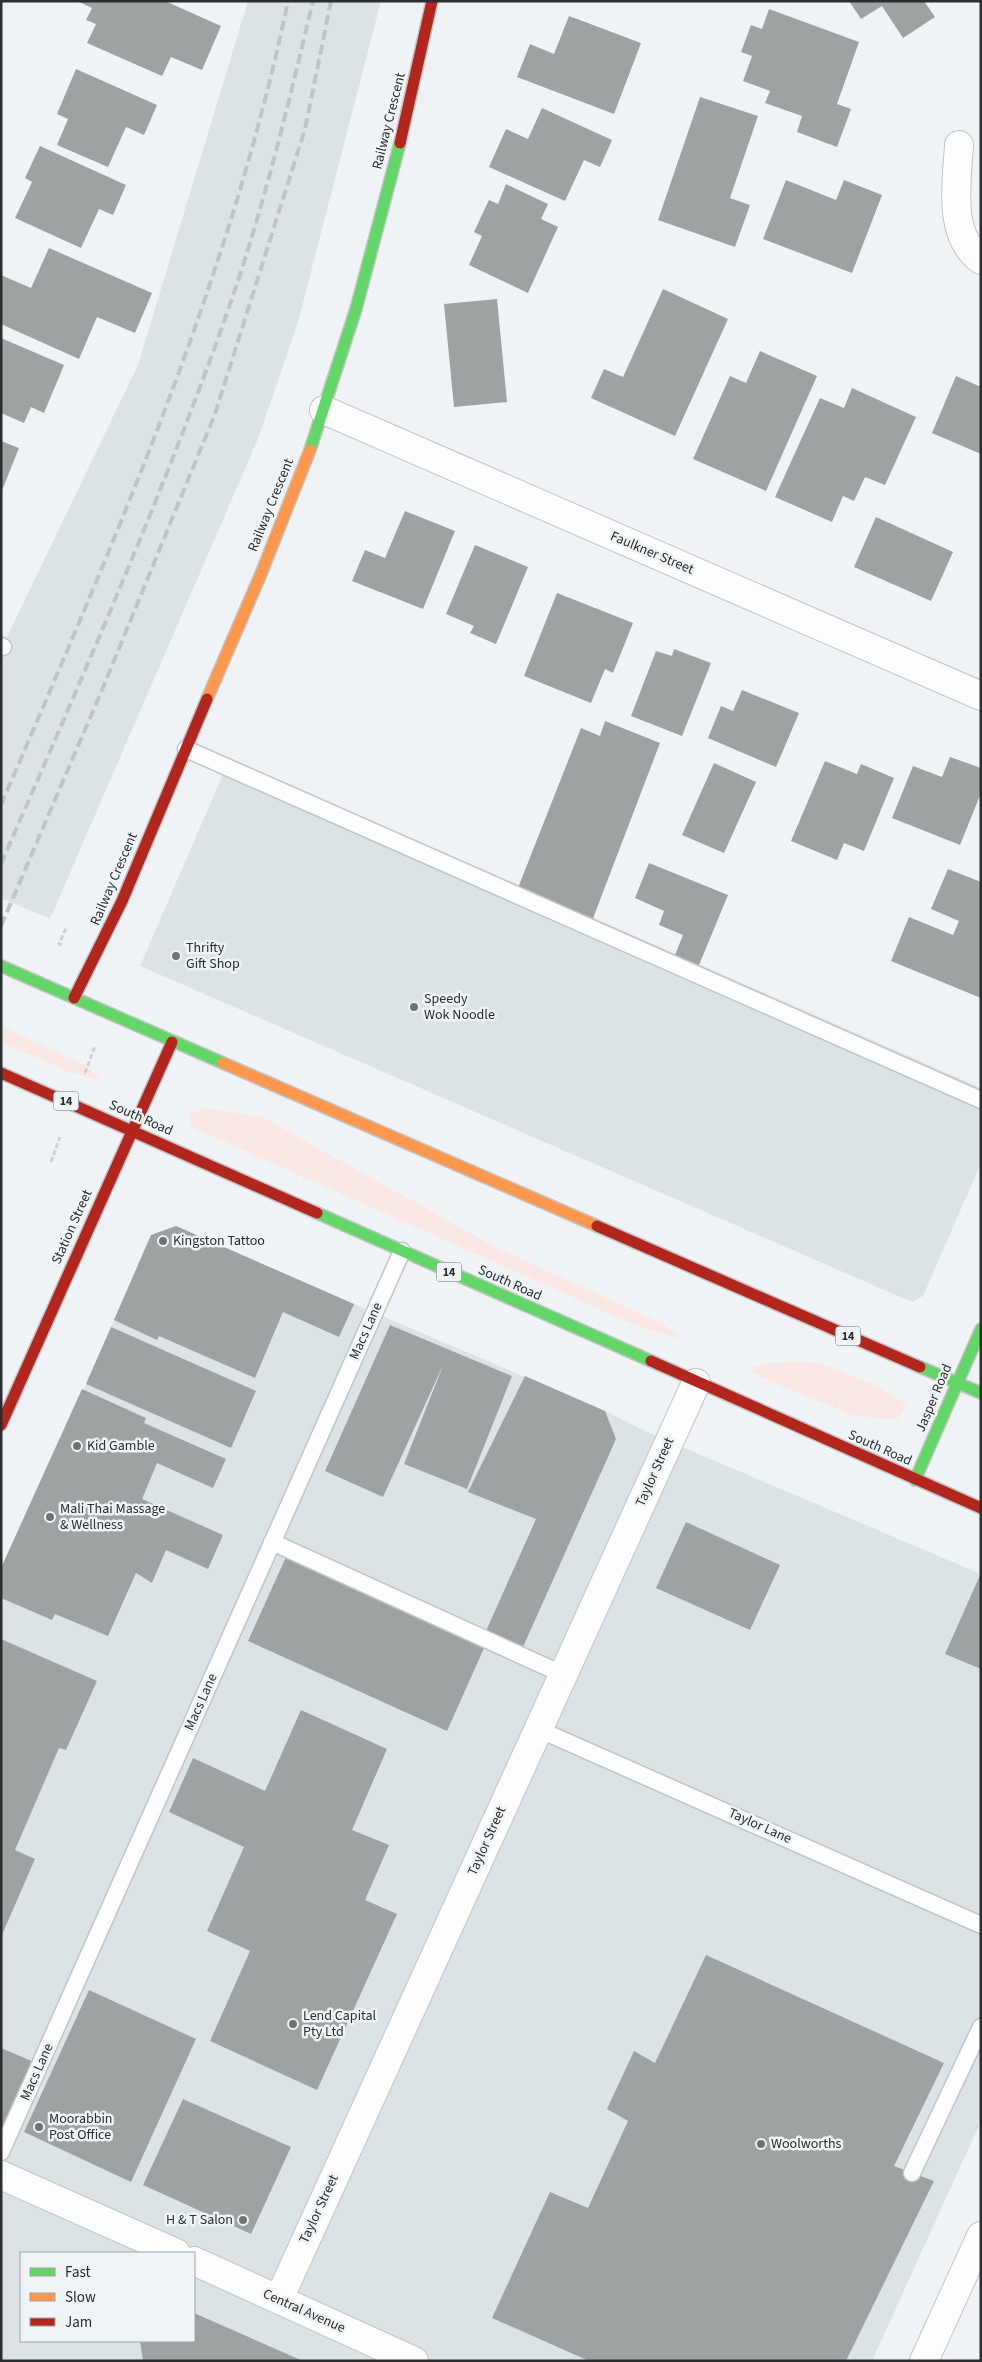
<svg xmlns="http://www.w3.org/2000/svg" width="982" height="2362" font-family="'Source Sans 3',sans-serif">
<rect width="100%" height="100%" fill="#f0f3f5"/>
<path fill="#dbe3e7" fill-rule="evenodd" d="M248,1H381L298,322L258,439L50,919L1,898V635L7,637L138,365Z
M230,758L981,1088V1163L923,1296L912,1302L140,966Z
M176,1226L354,1304L605,1411L647,1432L981,1574V2121L872,2361H1V1568L86,1384L151,1235ZM21,2253H194V2341H21Z"/>
<path fill="#f8e7e3" d="M1,1026L86,1066L98,1076L96,1080L62,1069L1,1042Z
M203,1108L262,1117L497,1248L663,1324L679,1336L676,1338L635,1325L192,1127L189,1115Z
M768,1363C783,1363 801,1360 815,1363C835,1367 895,1391 906,1406L899,1418L885,1419L851,1415L752,1373L754,1367Z"/>
<path fill="#9fa2a3" d="M77,1H165L221,26L202,70L171,57L162,76L87,43L96,24L86,20L92,8Z
M849,1H924L935,17L903,38L882,6L861,19Z
M769,9L859,42L837,104L851,109L837,147L797,132L802,116L765,103L770,91L743,81L752,56L741,52L751,25L762,29Z
M569,16L641,43L614,114L517,77L530,44L554,54Z
M76,69L157,105L144,135L126,127L108,167L57,145L68,119L57,114Z
M700,97L758,116L730,198L750,205L735,247L658,220Z
M542,108L612,140L600,167L584,160L565,201L489,167L506,129L528,139Z
M40,146L126,185L113,215L99,209L81,248L15,218L32,182L25,178Z
M786,180L836,200L844,180L882,195L852,273L763,239Z
M506,184L548,204L541,219L558,227L528,293L469,265L482,236L474,232L489,200L498,204Z
M49,248L152,293L135,333L97,317L79,359L1,324V275L31,288Z
M663,289L728,319L675,436L591,398L604,369L623,377Z
M497,299L507,402L454,407L444,304Z
M1,338L64,365L44,413L31,407L24,423L1,413Z
M760,351L817,376L766,491L693,459L730,376L746,383Z
M956,376L981,387V454L932,433Z
M852,388L916,417L885,485L865,477L854,501L843,496L832,522L775,497L820,398L844,408Z
M1,441L19,448L1,493Z
M405,511L455,531L423,609L352,581L365,550L385,558Z
M876,517L953,552L931,601L854,567Z
M475,545L528,567L496,644L470,633L474,626L446,614Z
M557,593L633,623L613,673L605,669L591,703L524,676Z
M674,649L711,663L682,736L631,716L656,651L672,656Z
M742,690L799,713L776,767L708,738L721,706L733,711Z
M605,721L660,743L592,921L516,893L581,728L600,736Z
M950,757L981,768V793L960,845L892,818L913,766L942,777Z
M825,761L857,774L861,764L894,778L864,851L844,843L837,860L791,841Z
M714,763L756,782L724,853L682,835Z
M649,863L728,895L699,965L675,955L683,935L659,925L664,911L635,898Z
M948,869L981,882V998L891,961L909,917L953,935L959,921L931,909Z
M176,1226L354,1304L339,1337L283,1312L255,1378L159,1336L157,1340L114,1320L151,1235Z
M390,1325L512,1376L467,1489L404,1464L444,1363L383,1497L325,1471Z
M111,1327L256,1391L231,1448L86,1384Z
M525,1376L605,1411L616,1439L523,1647L486,1631L536,1519L468,1492Z
M82,1389L146,1418L144,1423L226,1459L213,1488L157,1463L142,1499L223,1535L208,1569L166,1550L152,1583L136,1573L108,1636L55,1614L52,1620L1,1598V1568Z
M686,1522L780,1565L750,1630L656,1588Z
M286,1557L485,1646L447,1731L248,1641Z
M981,1573V1669L945,1654Z
M1,1639L97,1681L66,1750L59,1748L15,1850L35,1859L1,1937Z
M301,1710L387,1749L352,1830L389,1845L365,1900L397,1914L317,2090L210,2041L250,1951L207,1931L244,1847L169,1812L193,1758L265,1791Z
M706,1955L944,2063L894,2166L934,2181L846,2361H589L492,2318L550,2192L588,2208L628,2121L607,2109L634,2051L655,2063Z
M89,1990L196,2039L131,2182L24,2132Z
M1,2048L34,2062L4,2130L1,2129Z
M183,2099L291,2147L251,2234L143,2185Z
M194,2313L303,2361H143L140,2341H194Z"/>
<g fill="none" stroke-linecap="round" stroke-linejoin="round">
<defs>
<path id="lane" d="M1,646L3,647
M186,749L981,1100
M272,1542L562,1674
M538,1729L981,1925
M1,2152L402,1251
M912,2173L981,2027"/>
<path id="street" d="M959,145C957,182 947,235 981,260
M324,410L981,696
M1,2175L176,2253
M194,2261L414,2361
M279,2299L696,1383
M924,2361L981,2236"/>
<path id="fast" d="M310,450L356,309L400,143
M1,966L223,1063
M317,1213L651,1361
M920,1367L981,1393
M915,1480L981,1329"/>
<path id="slow" d="M207,699L261,574L310,450
M223,1063L597,1226"/>
<path id="jam" d="M400,143L432,1
M74,998L122,901L207,699
M1,1073L317,1213
M597,1226L920,1367
M651,1361L981,1508
M1,1425L172,1042"/>
</defs>
<use href="#lane" stroke="#c2c5c6" stroke-width="19"/>
<use href="#street" stroke="#c2c5c6" stroke-width="30"/>
<use href="#fast" stroke="#c2c5c6" stroke-width="14"/>
<use href="#slow" stroke="#c2c5c6" stroke-width="14"/>
<use href="#jam" stroke="#c2c5c6" stroke-width="14"/>
<path stroke="#d0d1d1" stroke-width="3" stroke-dasharray="5 2.5" stroke-linecap="butt" d="M62,945L59,944L67,926
M85,1073L95,1046
M51,1162L60,1137"/>
<use href="#lane" stroke="#fdfdfe" stroke-width="16"/>
<use href="#street" stroke="#fdfdfe" stroke-width="28"/>
<use href="#fast" stroke="#63d668" stroke-width="11"/>
<use href="#slow" stroke="#ff974d" stroke-width="11"/>
<use href="#jam" stroke="#b3261e" stroke-width="11"/>
<path stroke="#c2c3c3" stroke-width="4" stroke-dasharray="10 5" stroke-linecap="butt" d="M1,805C113,544 230,281 288,1
M1,864C80,682 161,500 227,313C263,211 288,106 313,1
M1,926L102,690L215,414L305,129L331,1"/>
</g>
<g fill="#707274" stroke="#eff4f6" stroke-width="2">
<circle cx="176" cy="956" r="5"/>
<circle cx="414" cy="1007" r="5"/>
<circle cx="163" cy="1241" r="5"/>
<circle cx="77" cy="1446" r="5"/>
<circle cx="50" cy="1517" r="5"/>
<circle cx="293" cy="2024" r="5"/>
<circle cx="39" cy="2127" r="5"/>
<circle cx="761" cy="2144" r="5"/>
<circle cx="243" cy="2220" r="5"/>
</g>
<g text-anchor="middle" dominant-baseline="central" stroke-width="5" stroke-linejoin="round" paint-order="stroke">
<g fill="#eff4f6" stroke="#66696a" stroke-width="1">
<rect x="53.5" y="1091.5" width="25" height="19" rx="4"/>
<rect x="436.5" y="1262.5" width="25" height="19" rx="4"/>
<rect x="835.5" y="1326.5" width="25" height="19" rx="4"/>
</g>
<g font-size="12" font-weight="bold" fill="#2b2d2e">
<text x="66" y="1101">14</text>
<text x="449" y="1272">14</text>
<text x="848" y="1336">14</text>
</g>
<g font-size="14" fill="#2b2d2e" stroke="#eff4f6">
<text transform="translate(389 121) rotate(-76)">Railway Crescent</text>
<text transform="translate(271 505) rotate(-68)">Railway Crescent</text>
<text transform="translate(652 553) rotate(23)">Faulkner Street</text>
<text transform="translate(114 879) rotate(-67)">Railway Crescent</text>
<text transform="translate(141 1118) rotate(24)">South Road</text>
<text transform="translate(72 1227) rotate(-66)">Station Street</text>
<text transform="translate(510 1283) rotate(24)">South Road</text>
<text transform="translate(366 1331) rotate(-66)">Macs Lane</text>
<text transform="translate(934 1398) rotate(-67)">Jasper Road</text>
<text transform="translate(880 1448) rotate(24)">South Road</text>
<text transform="translate(655 1472) rotate(-66)">Taylor Street</text>
<text transform="translate(201 1702) rotate(-66)">Macs Lane</text>
<text transform="translate(760 1826) rotate(24)">Taylor Lane</text>
<text transform="translate(487 1841) rotate(-66)">Taylor Street</text>
<text transform="translate(37 2072) rotate(-66)">Macs Lane</text>
<text transform="translate(319 2209) rotate(-65)">Taylor Street</text>
<text transform="translate(304 2311) rotate(24)">Central Avenue</text>
</g>
<g font-size="14" fill="#2b2d2e" stroke="#eff4f6" text-anchor="start">
<text x="186" y="948">Thrifty<tspan x="186" dy="16">Gift Shop</tspan></text>
<text x="424" y="999">Speedy<tspan x="424" dy="16">Wok Noodle</tspan></text>
<text x="173" y="1241">Kingston Tattoo</text>
<text x="87" y="1446">Kid Gamble</text>
<text x="60" y="1509">Mali Thai Massage<tspan x="60" dy="16">&amp; Wellness</tspan></text>
<text x="303" y="2016">Lend Capital<tspan x="303" dy="16">Pty Ltd</tspan></text>
<text x="49" y="2119">Moorabbin<tspan x="49" dy="16">Post Office</tspan></text>
<text x="771" y="2144">Woolworths</text>
<text x="233" y="2220" text-anchor="end">H &amp; T Salon</text>
</g>
</g>
<rect width="982" height="2362" fill="none" stroke="#2b2d2e" stroke-width="5"/>
<rect x="20" y="2252" width="175" height="90" fill="#eff4f6" stroke="#a1a4a6"/>
<rect x="30" y="2268" width="25" height="8" fill="#63d668" stroke="#a1a4a6"/>
<text x="65" y="2277" font-size="15" fill="#2b2d2e">Fast</text>
<rect x="30" y="2293" width="25" height="8" fill="#ff974d" stroke="#a1a4a6"/>
<text x="65" y="2302" font-size="15" fill="#2b2d2e">Slow</text>
<rect x="30" y="2318" width="25" height="8" fill="#b3261e" stroke="#a1a4a6"/>
<text x="65" y="2327" font-size="15" fill="#2b2d2e">Jam</text>
</svg>
